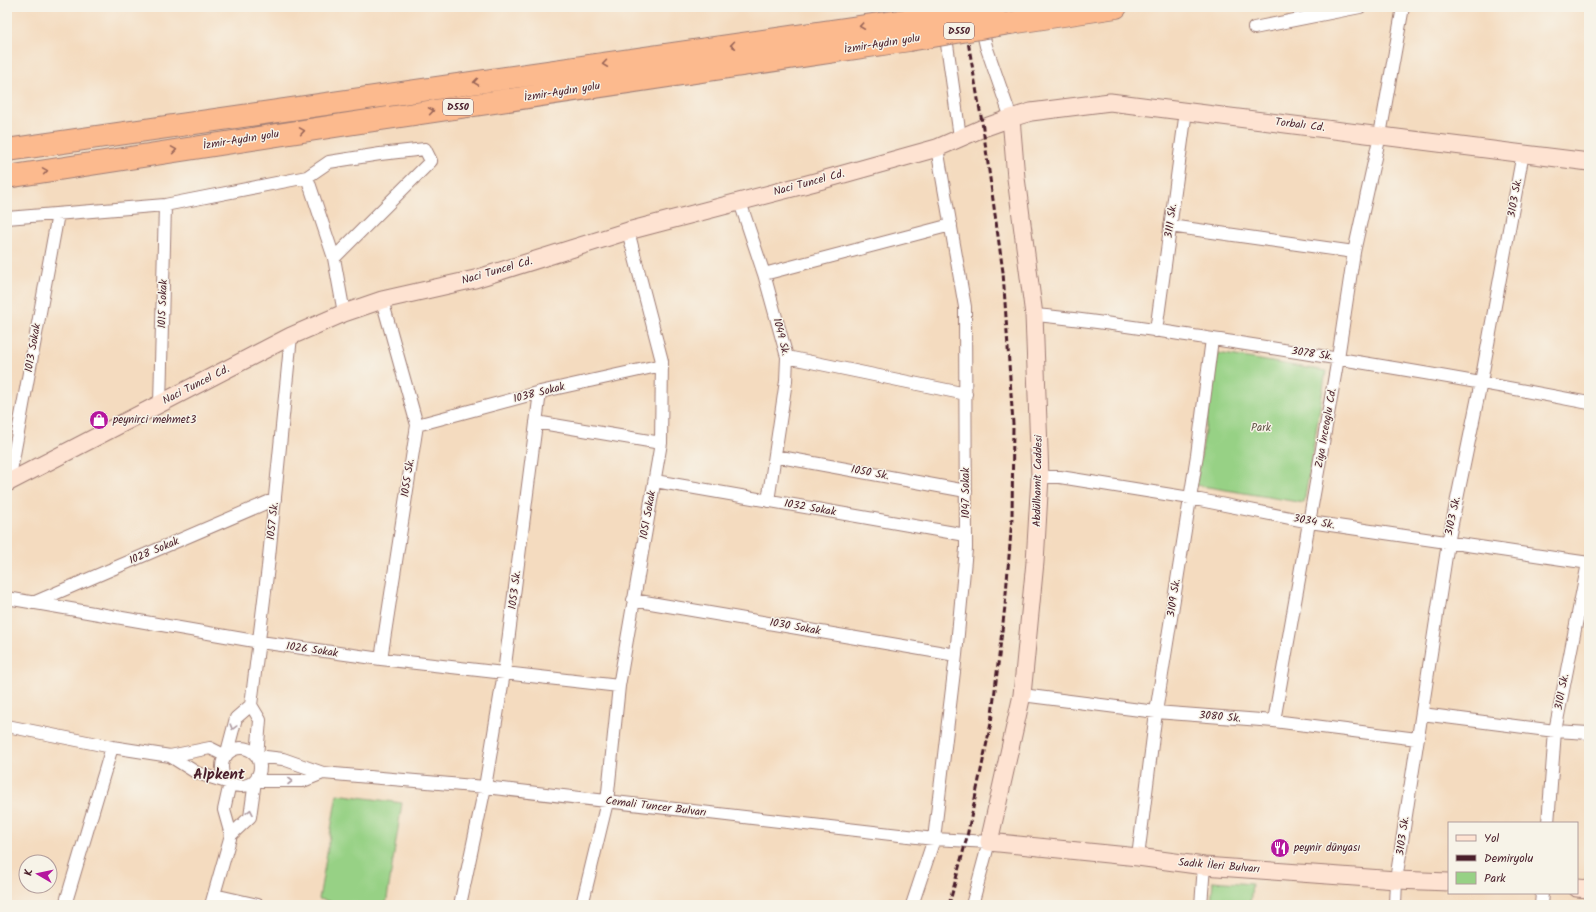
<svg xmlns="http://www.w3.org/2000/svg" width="1596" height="912" font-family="Kalam,sans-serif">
<rect width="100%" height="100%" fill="#f7f3e8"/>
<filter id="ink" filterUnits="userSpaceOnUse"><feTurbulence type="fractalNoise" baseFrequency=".025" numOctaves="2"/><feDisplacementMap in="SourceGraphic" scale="8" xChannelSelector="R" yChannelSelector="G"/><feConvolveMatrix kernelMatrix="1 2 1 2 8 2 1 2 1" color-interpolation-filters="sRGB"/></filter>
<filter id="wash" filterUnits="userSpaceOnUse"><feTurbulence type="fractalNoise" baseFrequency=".012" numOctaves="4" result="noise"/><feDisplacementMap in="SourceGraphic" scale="16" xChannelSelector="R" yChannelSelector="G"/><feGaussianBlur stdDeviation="0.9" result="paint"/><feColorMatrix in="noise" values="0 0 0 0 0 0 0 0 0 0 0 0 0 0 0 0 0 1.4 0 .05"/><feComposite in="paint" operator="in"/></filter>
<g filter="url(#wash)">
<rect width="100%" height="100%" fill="#f4dbbf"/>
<path fill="#97d185" stroke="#707858" d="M1218,353L1326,371L1304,503L1196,485Z
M337,794L402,803L386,905H346L319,899Z
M1213,881L1252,884L1250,905H1211Z"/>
</g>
<g filter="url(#ink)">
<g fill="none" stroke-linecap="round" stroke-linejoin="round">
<defs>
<path id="street" d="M981,24L986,46L1011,118
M1254,28L1360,7
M945,30L960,137
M307,177L329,162L380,154L425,149L431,161L334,258
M740,202L764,274L787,357L786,381L768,501
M7,218L165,205L307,177L334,258L344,313
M1170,226L1354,252
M764,274L951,225
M1034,315C1096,320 1158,331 1220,340C1343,359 1466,379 1589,403
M1156,331L1186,111
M787,357L966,394
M160,404L165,205
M536,422L661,443
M417,425L540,392L662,365
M775,456L966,491
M1040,477H1060L1190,498L1310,522L1589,563
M655,481L966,535
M9,482L58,214
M7,598L260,642L381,659L619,686
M633,600L956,655
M33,603L275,499
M381,659L417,425L382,300
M1022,695L1156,712L1274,721L1417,739
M251,705L260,720L257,756L283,759L323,773L485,787L934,839L989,842L972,905
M251,705L268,567L291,336
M1422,714L1555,731L1589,733
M1274,721L1338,358L1354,252L1380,135L1403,7
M7,726L112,747L170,756L210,748L226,756L236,718L251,705
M222 767a19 19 0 1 1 38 0a19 19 0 1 1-38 0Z
M170,756L197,773L230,783L224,810L231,835
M1548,823L1555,731L1588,563
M231,835L250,817L255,781H303L323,773
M1138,857L1156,712L1197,455L1212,339
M214,895L258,905
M65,905L112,747
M211,905L231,835
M460,905L485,787L504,673L540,392
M582,905L607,802L619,686L661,443L662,361L628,231
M912,905L934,839L956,655L966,549L965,307L937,148
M1201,905L1204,866
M1395,905L1396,880L1448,543L1481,382L1523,153
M1541,905L1542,893"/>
<path id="secondary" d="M1011,118L1016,178L1034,315L1040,477L1035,562L1022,695L989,842L1138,857L1204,866L1396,880L1449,882
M7,483L291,336L344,313L382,300L475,279L628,231L815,182L937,148L983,128L1011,118L1031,112L1110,102L1589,162
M1577,888L1589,889"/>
<path id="highway" d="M1010,23L1116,7
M7,150L901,21
M7,177L361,122L909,40"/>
</defs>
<use href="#street" stroke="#9f7d75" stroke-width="14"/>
<use href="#secondary" stroke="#9f7d75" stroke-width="19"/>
<use href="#highway" stroke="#9f7d75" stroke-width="24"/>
<use href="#street" stroke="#fff" stroke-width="12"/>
<use href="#secondary" stroke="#fee3d2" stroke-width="17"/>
<use href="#highway" stroke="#fcba8e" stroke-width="22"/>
<path stroke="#4a1f2b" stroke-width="3" stroke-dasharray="6 3" stroke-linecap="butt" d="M949,905L966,841L991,723L1005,606L1012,519L1013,424L1003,272L983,128L962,7"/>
<defs>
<path id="highway-bridge" d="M901,21L995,7
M909,40L1010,23"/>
</defs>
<use href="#highway-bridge" stroke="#9f7d75" stroke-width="24" stroke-linecap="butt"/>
<use href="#highway-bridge" stroke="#fcba8e" stroke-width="22"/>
</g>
<defs><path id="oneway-chevron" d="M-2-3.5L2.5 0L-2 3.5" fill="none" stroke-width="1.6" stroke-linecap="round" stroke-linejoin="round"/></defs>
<g stroke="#9a6558">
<use href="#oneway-chevron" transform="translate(862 26) rotate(172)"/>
<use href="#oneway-chevron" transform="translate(733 45) rotate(172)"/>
<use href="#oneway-chevron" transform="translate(605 64) rotate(172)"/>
<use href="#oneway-chevron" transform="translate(476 82) rotate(172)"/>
<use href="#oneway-chevron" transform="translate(431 111) rotate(-9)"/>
<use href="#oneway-chevron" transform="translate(302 131) rotate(-9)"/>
<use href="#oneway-chevron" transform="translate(174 150) rotate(-9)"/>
<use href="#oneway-chevron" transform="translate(45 171) rotate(-9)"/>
</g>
<g stroke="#ae9aa0">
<use href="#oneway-chevron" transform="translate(233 727) rotate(105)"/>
<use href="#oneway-chevron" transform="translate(290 781)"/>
<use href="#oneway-chevron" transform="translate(250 812) rotate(-78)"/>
</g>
</g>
<defs>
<symbol id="shop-disc" viewBox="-11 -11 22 22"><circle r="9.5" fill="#b5179e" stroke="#f7f3e8"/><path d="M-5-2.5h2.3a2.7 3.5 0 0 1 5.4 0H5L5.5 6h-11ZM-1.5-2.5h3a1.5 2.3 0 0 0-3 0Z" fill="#fff"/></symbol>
<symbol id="restaurant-disc" viewBox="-11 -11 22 22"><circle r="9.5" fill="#b5179e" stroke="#f7f3e8"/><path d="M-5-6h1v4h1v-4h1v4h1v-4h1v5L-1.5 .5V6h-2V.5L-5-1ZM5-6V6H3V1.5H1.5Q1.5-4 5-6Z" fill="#fff"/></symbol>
</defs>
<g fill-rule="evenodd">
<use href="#shop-disc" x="88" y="409" width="22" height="22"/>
<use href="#restaurant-disc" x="1269" y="837" width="22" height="22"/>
</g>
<g text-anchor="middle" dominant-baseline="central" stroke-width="3" stroke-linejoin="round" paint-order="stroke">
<g fill="#f7f3e8" stroke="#7e5f64" stroke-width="1">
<rect x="944" y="23" width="30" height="16" rx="3"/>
<rect x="443" y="99" width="30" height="16" rx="3"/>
</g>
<g font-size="10" font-weight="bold" fill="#4a1f2b">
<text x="959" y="31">D550</text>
<text x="458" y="107">D550</text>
</g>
<g font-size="11" fill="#4a1f2b" stroke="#f7f3e8">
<text transform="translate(882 44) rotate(-9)">İzmir-Aydın yolu</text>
<text transform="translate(562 92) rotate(-9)">İzmir-Aydın yolu</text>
<text transform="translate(1300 125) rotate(7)">Torbalı Cd.</text>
<text transform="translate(241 140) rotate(-9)">İzmir-Aydın yolu</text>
<text transform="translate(809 183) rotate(-15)">Naci Tuncel Cd.</text>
<text transform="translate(1515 198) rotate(-80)">3103 Sk.</text>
<text transform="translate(1171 221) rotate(-82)">3111 Sk.</text>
<text transform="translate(497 271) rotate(-16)">Naci Tuncel Cd.</text>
<text transform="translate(163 304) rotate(-88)">1015 Sokak</text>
<text transform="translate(781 337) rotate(76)">1049 Sk.</text>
<text transform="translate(33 348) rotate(-80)">1013 Sokak</text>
<text transform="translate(1312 354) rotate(8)">3078 Sk.</text>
<text transform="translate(196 385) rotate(-27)">Naci Tuncel Cd.</text>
<text transform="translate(539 393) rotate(-14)">1038 Sokak</text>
<text transform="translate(1326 428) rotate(-80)">Ziya İnceoglu Cd.</text>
<text transform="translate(870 473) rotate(11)">1050 Sk.</text>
<text transform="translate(408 478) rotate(-81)">1055 Sk.</text>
<text transform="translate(1038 481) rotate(-89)">Abdülhamit Caddesi</text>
<text transform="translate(966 493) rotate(-90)">1047 Sokak</text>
<text transform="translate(810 508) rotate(10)">1032 Sokak</text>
<text transform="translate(648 515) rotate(-80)">1051 Sokak</text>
<text transform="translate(1453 516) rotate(-78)">3103 Sk.</text>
<text transform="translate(273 521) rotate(-84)">1057 Sk.</text>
<text transform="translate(1314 522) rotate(10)">3034 Sk.</text>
<text transform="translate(154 551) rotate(-23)">1028 Sokak</text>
<text transform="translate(515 590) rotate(-83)">1053 Sk.</text>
<text transform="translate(1174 598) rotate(-81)">3109 Sk.</text>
<text transform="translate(795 627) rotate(10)">1030 Sokak</text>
<text transform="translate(312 650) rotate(8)">1026 Sokak</text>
<text transform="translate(1562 692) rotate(-79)">3101 Sk.</text>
<text transform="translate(1220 717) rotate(5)">3080 Sk.</text>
<text transform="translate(656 807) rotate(7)">Cemali Tuncer Bulvarı</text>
<text transform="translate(1403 836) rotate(-82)">3103 Sk.</text>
<text transform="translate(1219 866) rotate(5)">Sadık İleri Bulvarı</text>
</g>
<g font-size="11" fill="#4a1f2b" stroke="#f7f3e8" text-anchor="start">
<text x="113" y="420">peynirci mehmet3</text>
<text x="1294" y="848">peynir dünyası</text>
</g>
<g font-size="11" fill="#615446" stroke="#f7f3e8">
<text x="1261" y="428">Park</text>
</g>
<g font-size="15" font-weight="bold" fill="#4a1f2b" stroke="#f7f3e8">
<text x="219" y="775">Alpkent</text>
</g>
</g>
<rect width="1596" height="912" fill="none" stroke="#f7f3e8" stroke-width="24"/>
<rect x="1448" y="822" width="130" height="72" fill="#f7f3e8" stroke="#b29e9c"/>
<rect x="1456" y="835" width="20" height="6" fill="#fee3d2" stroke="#b29e9c"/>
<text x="1484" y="842" font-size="12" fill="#4a1f2b">Yol</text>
<rect x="1456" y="855" width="20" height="6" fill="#4a1f2b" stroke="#b29e9c"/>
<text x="1484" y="862" font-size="12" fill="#4a1f2b">Demiryolu</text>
<rect x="1456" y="872" width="20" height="12" fill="#97d185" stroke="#b29e9c"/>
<text x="1484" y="882" font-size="12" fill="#4a1f2b">Park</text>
<g transform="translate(38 874) rotate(279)"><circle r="19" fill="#f7f3e8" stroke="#b29e9c"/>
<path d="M0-3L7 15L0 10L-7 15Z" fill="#b5179e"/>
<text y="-6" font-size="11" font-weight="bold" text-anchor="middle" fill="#4a1f2b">K</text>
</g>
</svg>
